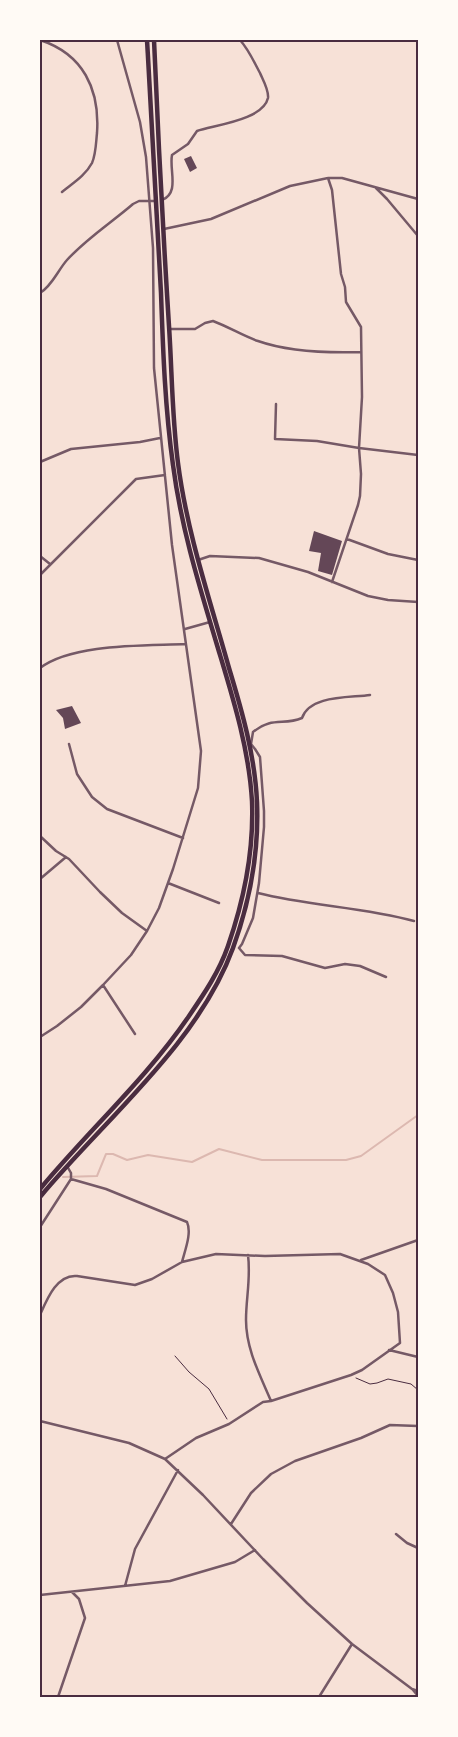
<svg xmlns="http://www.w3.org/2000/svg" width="458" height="1737" font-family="Quicksand,sans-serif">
<rect width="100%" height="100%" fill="#f7e1d7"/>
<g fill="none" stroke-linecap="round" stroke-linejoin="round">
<path stroke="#dcb8b0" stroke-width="2" d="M63,1177L97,1176L106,1154H113L127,1160L148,1155L192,1162L219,1149L262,1160H346L361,1156L418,1115
M40,1178V1179"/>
</g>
<path fill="#644757" d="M191,156L197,168L190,172L184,159Z
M314,531L342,541L332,575L318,571L321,553L309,551Z
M72,706L81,723L65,729L63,718L56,710Z"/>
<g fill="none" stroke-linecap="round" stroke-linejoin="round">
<path stroke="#4a2c40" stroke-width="1" d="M175,1356L189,1372L209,1389L227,1419
M356,1378L370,1384L377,1383L388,1379L411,1384L418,1390"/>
<path stroke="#755966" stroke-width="2.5" d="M40,40C83,54 100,89 97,133C96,142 96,154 92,163C85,176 73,183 62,192
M328,178L332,190L341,274L345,287L346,302L361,327L362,397L359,448L361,474L360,496L358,505L332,582
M376,188L387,199L418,236
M162,200C180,193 169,170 172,155L188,144L197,131C215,125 263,120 268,98C269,90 263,80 260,73C254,62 249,50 240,40
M164,229L211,219L290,186L328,178H342L418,199
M40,293C52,286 58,270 67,260C87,238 111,223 133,204L139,201H156
M169,329H195L205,323L213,321C229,327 243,336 258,341C289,352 329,353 361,352
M276,404L275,439L317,441L359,448L418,455
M40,462L71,449L140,442L160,438
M347,539L388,554L418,560
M40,556L50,564
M198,560L210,556L259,558L308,572L368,596L388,600L418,602
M40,575L136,479L165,475
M185,629L210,622
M40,668C73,643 146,646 186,644
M69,744L77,774L92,797L107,809L183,838
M251,744L253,732C273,716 283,726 302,718C310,695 349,698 370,695
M40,836L56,851L69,859L100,892L122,913L147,931
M40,879L66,857
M168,883L219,903
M258,893C309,906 363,907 414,921
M239,948L242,944L253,918L259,883L264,827V811L260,757L255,749L251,744
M239,948L245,955L282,956L325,968L345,964L360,966L386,977
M103,985L135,1034
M40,1037L57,1026L81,1007L103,985L131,955L147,931L159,908L173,869L198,788L201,751L172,545L154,368L153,248L146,157L140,122L117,40
M71,1179L106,1189L187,1222C192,1233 185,1250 182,1262
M40,1227L71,1179V1173L67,1166
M248,1255C251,1278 246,1298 246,1320C246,1349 260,1375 271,1401
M361,1260L418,1240
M40,1315C47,1299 57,1274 77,1276L135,1285L152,1279L182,1262L216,1254L265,1256L340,1254L368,1264L385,1275L393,1293L398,1312L400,1343L362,1370L351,1375L271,1401L263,1402L229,1424L196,1438L165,1459
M389,1350L418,1357
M40,1421L129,1443L165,1459L203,1495L263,1559L307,1603L352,1644L412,1689L418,1691
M231,1524L251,1493L271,1474L295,1461L361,1438L390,1425L418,1426
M396,1534L407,1543L418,1548
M125,1586L135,1549L178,1470
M40,1595L170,1581L235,1562L255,1550
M413,1690L418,1696
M58,1697L85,1618L79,1599L72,1592
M319,1697L352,1644"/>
<path stroke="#4a2c40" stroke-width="4.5" d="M40,1189C89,1130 146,1079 189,1016C204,994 219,972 228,946C244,900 254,850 252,801C249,748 232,695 217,645C199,585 181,527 173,465C165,408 163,350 161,293C156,208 152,124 147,40
M40,1197C105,1119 198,1044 233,948C250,901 259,851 257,802C255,756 242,711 229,668C210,600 187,533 178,463C172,418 172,371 169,326C163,231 158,135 154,40"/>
</g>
<rect width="458" height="1737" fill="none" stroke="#fffaf5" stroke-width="82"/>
<rect x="41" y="41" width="376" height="1655" fill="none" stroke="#4a2c40" stroke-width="2"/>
</svg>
